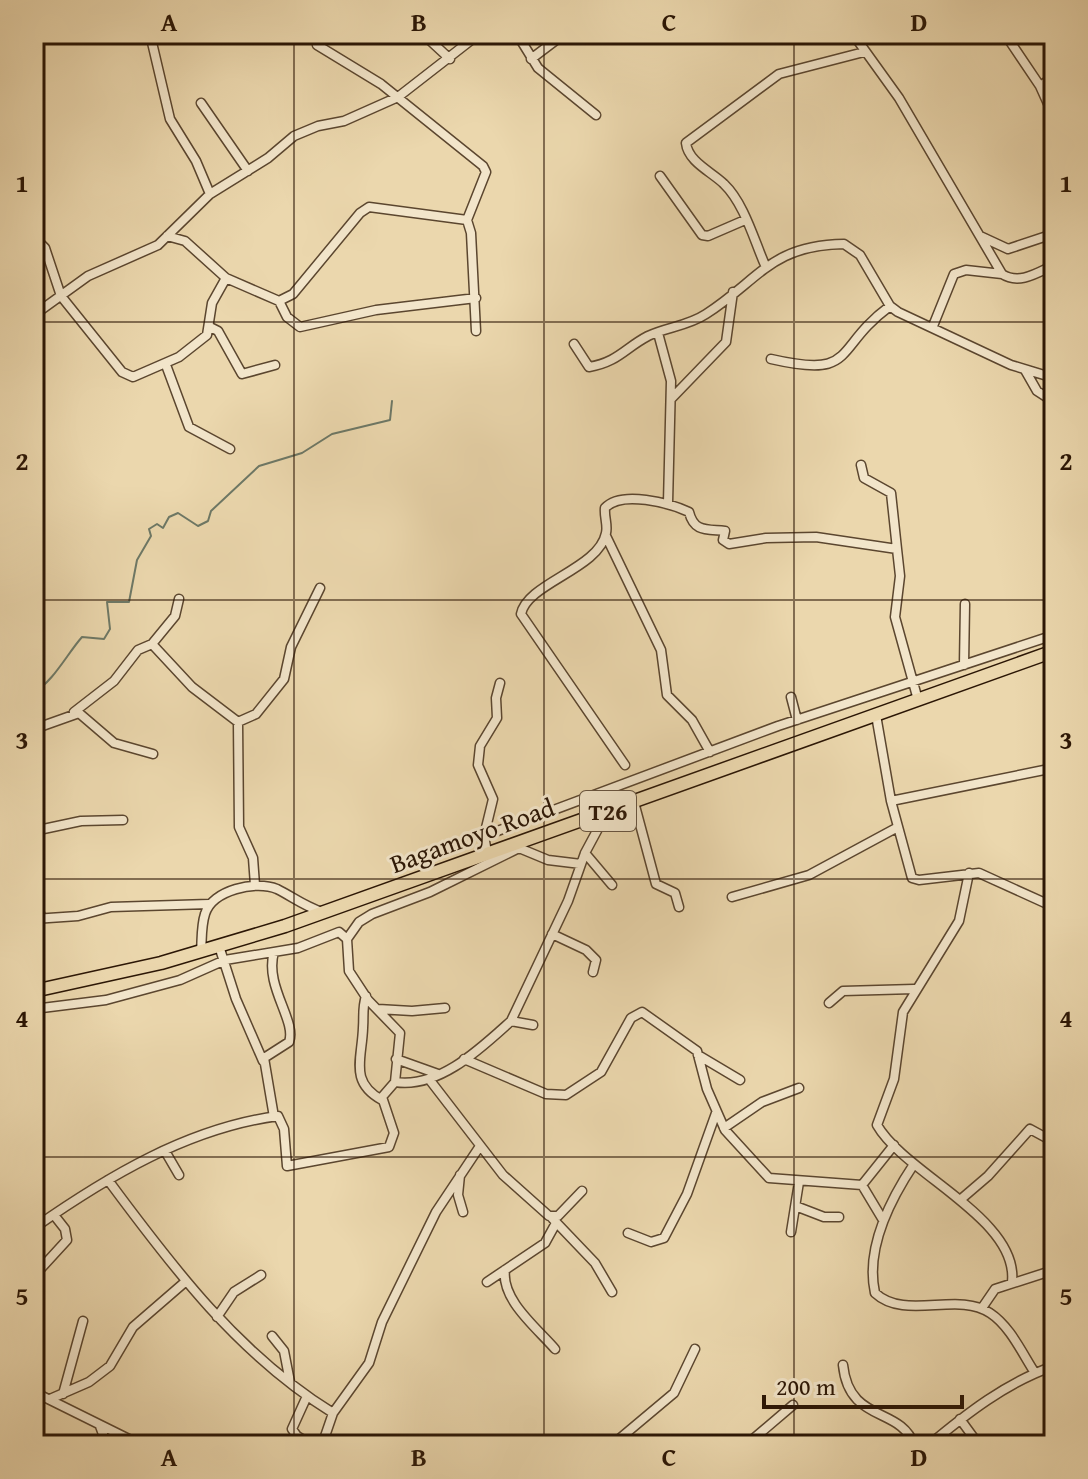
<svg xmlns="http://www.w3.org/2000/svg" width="1088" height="1479" font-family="'Gentium Book Plus',serif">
<rect width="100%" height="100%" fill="#ebd7ad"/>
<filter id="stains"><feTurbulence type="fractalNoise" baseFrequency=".0025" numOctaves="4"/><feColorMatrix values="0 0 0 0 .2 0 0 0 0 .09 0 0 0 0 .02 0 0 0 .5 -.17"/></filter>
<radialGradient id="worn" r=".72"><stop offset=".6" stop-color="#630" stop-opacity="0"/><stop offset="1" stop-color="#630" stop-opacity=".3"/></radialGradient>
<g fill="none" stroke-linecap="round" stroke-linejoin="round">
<path stroke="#6d7866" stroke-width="2" d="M34,692C53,682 67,654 82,637L104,639L110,629L107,602H129L137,560L151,536L149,529L157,524L163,528L169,517L178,513L198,526L208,521L211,511L259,466L302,453L332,434L390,420L392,401"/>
<defs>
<path id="minor" d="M150,34L170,119L196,161L210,194
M423,34L450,59
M517,34L538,68L596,115
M853,34L899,98L1002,274C1019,285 1037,273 1054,265
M1005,34L1040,86L1054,117
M317,45L381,84L483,166L486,172L467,220
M531,59L564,34
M1040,86L1054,77
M201,103L248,171
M660,176L702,235L708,236L745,220
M1054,234V250
M167,236L185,241L226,278L279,301L293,294L360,213L369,207L467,220L471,233L476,331
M980,236L1008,249L1053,234
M34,237L45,248L61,296L122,372L133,377L179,357L207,335L212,303L226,278
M765,265C754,240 744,203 724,184C712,172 688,162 686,143L779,74L864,52
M279,301L287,317L300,327L376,310L476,298
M34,315L88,276L158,245L210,194L268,158L294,136L318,126L344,121L398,97L479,34
M933,326L954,274L966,270L1002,274
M210,327L218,331L242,374L275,365
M658,333L671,381L668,503
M574,344L589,367C618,362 625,348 648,336C667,327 688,326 706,314C759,280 771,245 844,244L860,255L890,306L898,312L1011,365L1054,378
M771,359C858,379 832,349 890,306
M166,365L189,427L230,449
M1025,370L1037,391L1054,402
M671,399L726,342L733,292
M861,465L864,478L891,493L897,549
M606,536L661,650L667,695L692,720L710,752
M179,599L175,616L152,644L192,687L238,722L239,827L253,858L255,885
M964,665L965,604
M791,697L797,720
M74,712L114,681L138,650L152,644
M876,715L891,801L912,878L919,880L979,873L1054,907
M238,722L256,714L284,679L291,647L320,588
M34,729L79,713L114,743L153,754
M625,765L521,614C527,583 599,569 606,533C608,525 604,517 605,508C621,490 670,503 689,512C694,532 706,529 725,531L723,540L729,544L766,538L816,537L897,549L900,576L895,617L918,700
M891,801L1054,768
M634,802L656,884L675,893L679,907
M34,831L81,821L123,820
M484,836L778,726L1054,635
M487,852L484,836L493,799L478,765L480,746L497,718L496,698L500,683
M585,853L612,885
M969,873L959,921L903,1012L894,1079L877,1125C905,1174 1019,1219 1012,1282
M34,888L41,918
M732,897L809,875L898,827
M34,919L78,916L111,907L209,904
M552,934L586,950L596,960L593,972
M347,939L359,922L372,914L430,892L519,848L548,860L581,864
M219,946L236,999L263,1061
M201,952C202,940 201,926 205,914C212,890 256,880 277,889C293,897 304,906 322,912
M274,952C264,986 297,1021 289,1042L264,1058L274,1117
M366,996C362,1008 364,1016 363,1028C362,1059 349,1082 382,1100
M829,1003L843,991L914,989
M34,1009L106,1000L180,980L225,960L298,948L339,932L347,939L349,971L368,1000L400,1033L395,1082L382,1097L394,1133L389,1147L287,1166L284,1129L278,1116C188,1128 107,1177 34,1228
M378,1009L412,1011L445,1008
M511,1021L568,901L585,853L607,812
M698,1055L740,1080
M396,1059L438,1074
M464,1059L546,1094L566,1095L601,1072L631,1018L642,1012L697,1051L707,1089L725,1130L769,1178L862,1185L894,1145
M429,1079L503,1175L549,1216H558L582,1191
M395,1082C439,1089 481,1048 511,1021L533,1025
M724,1128L762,1102L799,1088
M165,1151L179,1175
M914,1164C890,1200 865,1248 875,1293C905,1321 958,1291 990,1313C1010,1326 1022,1353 1035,1373
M460,1175L458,1195L463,1212
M108,1180C173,1268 239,1355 333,1413
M862,1185L883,1220
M960,1200L988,1176L1030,1129L1054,1142
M798,1207L824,1217H839
M552,1218L595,1263L612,1292
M791,1232L799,1182
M628,1233L651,1242L664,1238L687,1194L716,1113
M505,1270C501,1300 537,1328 555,1349
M34,1276L67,1240L65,1229L54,1215
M487,1282L545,1243L556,1223
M982,1308L995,1289L1054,1270
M217,1317L234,1292L261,1275
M272,1336L284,1351L290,1382
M843,1365C849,1424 901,1406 914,1445
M34,1392L141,1445
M63,1394L83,1321
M307,1396L292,1429L297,1436L312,1445
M50,1399L89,1382L110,1366L133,1327L185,1282
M960,1419L979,1445
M100,1426L107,1445
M322,1445L333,1413L369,1363L382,1322L436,1212L480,1146
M612,1445L674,1393L695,1349
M746,1445L793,1405
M929,1445C966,1414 1007,1382 1054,1366"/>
<path id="trunk" d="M34,991L161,963L285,926L1054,651"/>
</defs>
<use href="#minor" stroke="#5b462f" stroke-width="11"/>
<use href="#trunk" stroke="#2b1605" stroke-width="15"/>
<use href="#minor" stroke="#f2e5ca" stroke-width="8"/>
<use href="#trunk" stroke="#ebd7ad" stroke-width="12"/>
</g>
<path fill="none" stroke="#2b1605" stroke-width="2" stroke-opacity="0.55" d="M294,34V1445M544,34V1445M794,34V1445M34,322H1054M34,600H1054M34,879H1054M34,1157H1054"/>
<g text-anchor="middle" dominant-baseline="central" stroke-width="6" stroke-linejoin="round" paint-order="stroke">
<rect fill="#f2e5ca" stroke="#675440" stroke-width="2" x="580" y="791" width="56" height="40" rx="6"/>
<g font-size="24" font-weight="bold" fill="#2b1605">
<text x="608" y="811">T26</text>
</g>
<g font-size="26" fill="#2b1605" stroke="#f2e5ca">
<text transform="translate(472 835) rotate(-20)">Bagamoyo Road</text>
</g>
</g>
<rect width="1088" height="1479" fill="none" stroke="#ebd7ad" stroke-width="88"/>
<path d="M764 1395v12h198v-12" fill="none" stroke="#2b1605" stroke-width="4"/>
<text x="776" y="1395" font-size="24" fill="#2b1605" stroke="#f2e5ca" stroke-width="6" paint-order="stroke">200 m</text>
<rect x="44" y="44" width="1000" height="1391" fill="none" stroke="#2b1605" stroke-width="3"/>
<g font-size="26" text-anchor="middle" font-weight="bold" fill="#2b1605">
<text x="169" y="31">A</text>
<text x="419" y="31">B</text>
<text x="669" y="31">C</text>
<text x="919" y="31">D</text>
<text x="22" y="192">1</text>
<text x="1066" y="192">1</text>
<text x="22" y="470">2</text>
<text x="1066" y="470">2</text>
<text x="22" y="749">3</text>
<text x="1066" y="749">3</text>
<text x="22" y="1027">4</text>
<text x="1066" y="1027">4</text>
<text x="22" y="1305">5</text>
<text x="1066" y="1305">5</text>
<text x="169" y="1466">A</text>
<text x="419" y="1466">B</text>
<text x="669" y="1466">C</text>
<text x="919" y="1466">D</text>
</g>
<rect width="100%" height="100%" filter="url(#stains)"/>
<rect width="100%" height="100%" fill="url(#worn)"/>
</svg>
